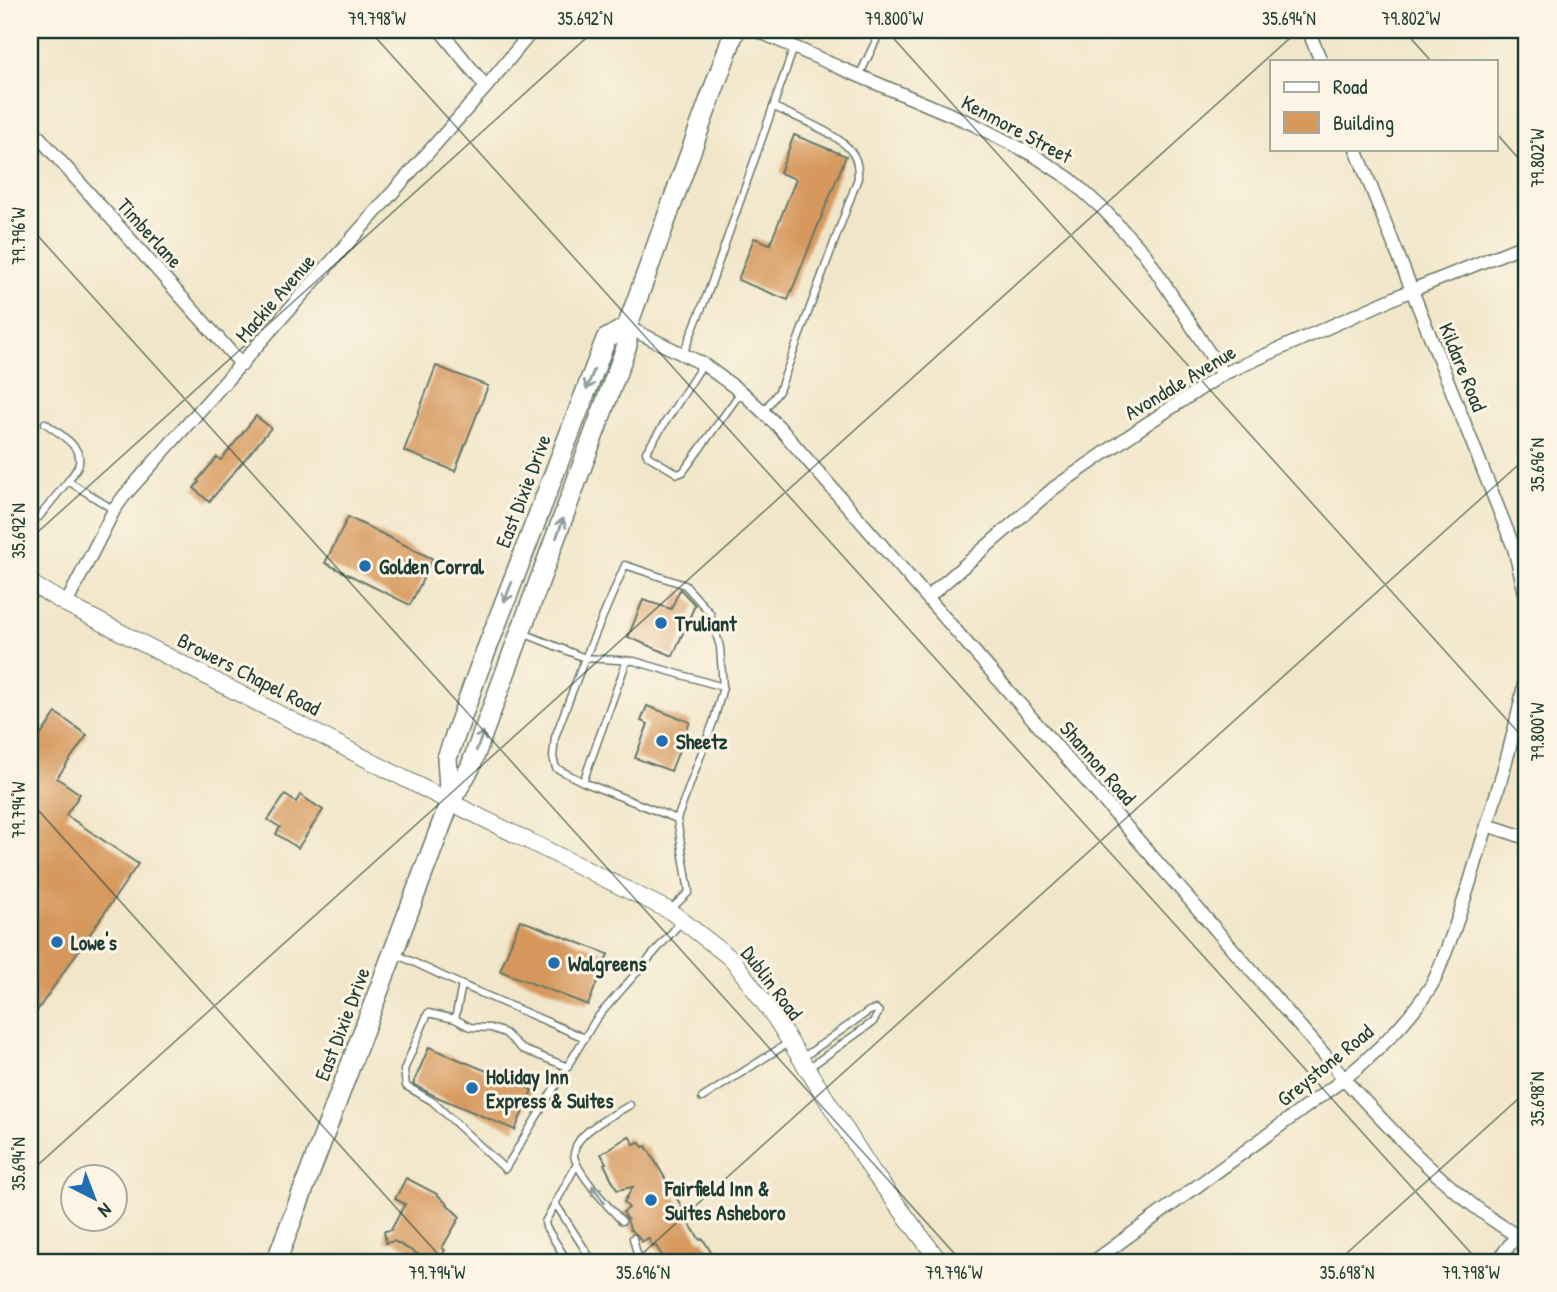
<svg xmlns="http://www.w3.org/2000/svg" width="1557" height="1292" font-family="'Patrick Hand',sans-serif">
<rect width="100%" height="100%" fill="#fcf5e5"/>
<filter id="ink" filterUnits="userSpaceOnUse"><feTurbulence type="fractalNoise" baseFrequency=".0143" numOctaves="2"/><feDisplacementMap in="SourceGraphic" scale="14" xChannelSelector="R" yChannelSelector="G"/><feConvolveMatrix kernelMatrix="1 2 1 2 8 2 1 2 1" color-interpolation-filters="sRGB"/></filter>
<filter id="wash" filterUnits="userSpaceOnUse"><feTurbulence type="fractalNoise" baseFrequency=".00686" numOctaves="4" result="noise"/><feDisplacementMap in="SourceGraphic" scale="28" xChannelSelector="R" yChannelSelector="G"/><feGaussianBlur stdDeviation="1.57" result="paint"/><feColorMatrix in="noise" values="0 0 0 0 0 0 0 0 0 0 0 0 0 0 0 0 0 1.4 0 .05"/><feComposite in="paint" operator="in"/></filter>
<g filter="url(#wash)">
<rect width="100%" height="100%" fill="#f1e6c9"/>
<g id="blocks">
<path fill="#d6985b" d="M794,135L846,156L788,300L738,280L754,238L770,244L796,179L780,173Z
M436,366L488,386L455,471L404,451Z
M256,416L271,428L209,502L194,488L199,482L198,480L217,457L221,460Z
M348,517L433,559L410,605L325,563Z
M680,589L695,605L673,656L628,637L643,600L671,609Z
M647,706L690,722L671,771L635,758L648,724L641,721Z
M56,713L87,735L57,778L80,794L66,815L138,864L30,1021V751Z
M285,795L296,802L300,795L323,810L298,848L276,834L280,827L268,820Z
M520,920L608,954L588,1005L500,971Z
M429,1047L532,1090L515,1130L435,1096L413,1084Z
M629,1136L634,1144L639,1142L643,1147L646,1146L686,1214L689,1223L700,1240L703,1239L714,1257L709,1262H666L656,1246L653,1247L648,1238L642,1242L637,1235L630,1229L627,1219L623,1212L629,1208L624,1202L633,1187L617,1190L604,1164L606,1163L601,1154Z
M406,1178L437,1194L460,1217L442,1248L445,1250L438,1262H432L394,1241L386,1243L384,1231L391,1230L405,1204L395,1199Z"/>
</g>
</g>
<g filter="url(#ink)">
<use href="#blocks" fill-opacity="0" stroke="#687868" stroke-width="2"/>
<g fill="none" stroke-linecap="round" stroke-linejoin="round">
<defs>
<path id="service" d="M859,76L881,30
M683,354L709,290L794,47
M703,364L646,452L648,456L678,474L683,472L741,392
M763,412L779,391L858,178C858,170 858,162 854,156C844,135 795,117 774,107
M45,423C57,432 86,448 78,466C76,471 71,477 68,481L114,510
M30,520L39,517L68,481
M625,565L685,585L710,613L720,647L723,687L714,720L677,819L583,782L556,768L553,757L555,737L585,658Z
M523,633L585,658L634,661L723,687
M583,782L627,660
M670,910L689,892L677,819
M396,954L462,985L455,1019L428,1013L404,1070L406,1086L432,1101L505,1169L596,1019L681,922
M462,985L585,1038
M455,1019L470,1027L491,1028L505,1033L522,1049L568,1067
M802,1058L869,1011L876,1009L879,1012L873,1022L807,1069
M702,1098L788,1043
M555,1203L593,1262
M622,1221C611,1210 574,1170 574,1154C574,1153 576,1145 577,1144C585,1128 615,1114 630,1105
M633,1238L639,1262
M568,1262L546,1227L545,1222L577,1164"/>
<path id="minor" d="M440,30L486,87
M756,30L838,67L973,124L1035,156L1070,179L1104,210L1145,254L1223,374
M1308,30L1321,61
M30,127L242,365
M1356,149L1514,548L1527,601
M627,327L703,364L744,394L778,426L1330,1061L1344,1079C1390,1128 1435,1179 1490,1218C1502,1226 1514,1235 1527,1241
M928,597L1054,488L1148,423L1223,374L1412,290L1527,244
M66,604L114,510L124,496L486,87L533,30
M1487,825L1527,838
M1093,1262L1344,1079C1377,1052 1408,1022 1431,986C1436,978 1439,969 1442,961C1454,933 1463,904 1472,875C1492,807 1516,738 1527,668
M1497,1262L1516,1236"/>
<path id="tertiary" d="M30,583L66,604L450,802L670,911L733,960L775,1018L872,1171L940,1262"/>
<path id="primary" d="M450,802L447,758L479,669L606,339L627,327
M276,1262L450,802L470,768L627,345V327L735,30"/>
</defs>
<use href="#service" stroke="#687868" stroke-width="9"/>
<use href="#minor" stroke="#687868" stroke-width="15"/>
<use href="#tertiary" stroke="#687868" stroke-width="18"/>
<use href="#primary" stroke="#687868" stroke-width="22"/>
<use href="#service" stroke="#fff" stroke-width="6"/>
<use href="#minor" stroke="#fff" stroke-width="12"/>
<use href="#tertiary" stroke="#fff" stroke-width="16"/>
<use href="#primary" stroke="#fff" stroke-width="19"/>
</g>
<defs><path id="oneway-shaft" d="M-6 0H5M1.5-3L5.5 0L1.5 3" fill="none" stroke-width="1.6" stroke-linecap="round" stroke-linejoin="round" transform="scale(1.75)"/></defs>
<g stroke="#8f9e9a">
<use href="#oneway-shaft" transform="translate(590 380) rotate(111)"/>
<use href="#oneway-shaft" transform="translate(560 528) rotate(-70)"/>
<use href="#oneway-shaft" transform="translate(508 592) rotate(111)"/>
<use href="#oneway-shaft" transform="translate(480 741) rotate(-69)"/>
<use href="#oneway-shaft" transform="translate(598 1194) rotate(-125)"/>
</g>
</g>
<path fill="none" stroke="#1f3d34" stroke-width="2" stroke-opacity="0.45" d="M369,30L1479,1262M886,30L1527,742M1403,30L1431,61M1496,133L1527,168M30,227L962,1262M30,539L595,30M30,801L445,1262M30,1172L1299,30M633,1262L1527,457M1337,1262L1527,1091"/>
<g fill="#1f6fb2" stroke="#fcf5e5" stroke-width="2.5">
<circle cx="365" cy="566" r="7"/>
<circle cx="661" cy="623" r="7"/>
<circle cx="662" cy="741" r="7"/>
<circle cx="57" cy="942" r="7"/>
<circle cx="554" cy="963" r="7"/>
<circle cx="472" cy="1088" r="7"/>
<circle cx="651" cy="1200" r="7"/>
</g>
<g text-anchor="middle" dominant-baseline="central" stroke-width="6" stroke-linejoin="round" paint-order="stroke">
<g font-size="21" fill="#1f3d34" stroke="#fcf5e5">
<text transform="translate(1017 129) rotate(28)">Kenmore Street</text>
<text transform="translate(150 233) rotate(48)">Timberlane</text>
<text transform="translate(275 298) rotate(-49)">Mackie Avenue</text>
<text transform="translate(1463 367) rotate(68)">Kildare Road</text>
<text transform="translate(1180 382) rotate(-31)">Avondale Avenue</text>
<text transform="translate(523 491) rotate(-69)">East Dixie Drive</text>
<text transform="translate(249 674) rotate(27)">Browers Chapel Road</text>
<text transform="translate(1098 763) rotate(49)">Shannon Road</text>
<text transform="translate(772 983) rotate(53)">Dublin Road</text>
<text transform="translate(342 1024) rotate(-69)">East Dixie Drive</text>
<text transform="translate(1325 1065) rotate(-39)">Greystone Road</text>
</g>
<g font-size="21" font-weight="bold" fill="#1f3d34" stroke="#fcf5e5" text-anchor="start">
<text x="379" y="566">Golden Corral</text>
<text x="675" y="623">Truliant</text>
<text x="676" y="741">Sheetz</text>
<text x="71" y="942">Lowe's</text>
<text x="568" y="963">Walgreens</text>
<text x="486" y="1076">Holiday Inn<tspan x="486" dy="24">Express &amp; Suites</tspan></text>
<text x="665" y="1188">Fairfield Inn &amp;<tspan x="665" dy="24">Suites Asheboro</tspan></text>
</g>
</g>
<rect width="1557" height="1292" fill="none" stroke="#fcf5e5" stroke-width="77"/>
<rect x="1270" y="60" width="228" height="91" fill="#fcf5e5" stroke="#a4ab9e" stroke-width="2"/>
<rect x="1284" y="82" width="35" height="10" fill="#ffffff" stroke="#a4ab9e" stroke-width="2"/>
<text x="1333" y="94" font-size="21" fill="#1f3d34">Road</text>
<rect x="1284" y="112" width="35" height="21" fill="#d6985b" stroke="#a4ab9e" stroke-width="2"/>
<text x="1333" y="130" font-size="21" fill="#1f3d34">Building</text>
<g transform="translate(94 1198) rotate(138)"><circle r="33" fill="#fcf5e5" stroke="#a4ab9e" stroke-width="2"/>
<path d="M0-5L12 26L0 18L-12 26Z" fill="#1f6fb2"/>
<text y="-10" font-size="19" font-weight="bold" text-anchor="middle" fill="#1f3d34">N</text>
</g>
<rect x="38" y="38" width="1480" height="1216" fill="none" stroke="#1f3d34" stroke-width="2.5"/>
<g font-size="18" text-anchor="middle" fill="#1f3d34">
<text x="377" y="25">79.798°W</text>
<text x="585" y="25">35.692°N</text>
<text x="894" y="25">79.800°W</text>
<text x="1289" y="25">35.694°N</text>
<text x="1411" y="25">79.802°W</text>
<text transform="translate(1538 158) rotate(-90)" y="6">79.802°W</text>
<text transform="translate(19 236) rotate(-90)" y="6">79.796°W</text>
<text transform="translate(1538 465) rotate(-90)" y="6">35.696°N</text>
<text transform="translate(19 531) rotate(-90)" y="6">35.692°N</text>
<text transform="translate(1538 732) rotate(-90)" y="6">79.800°W</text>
<text transform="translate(19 810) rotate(-90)" y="6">79.794°W</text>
<text transform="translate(1538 1099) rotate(-90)" y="6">35.698°N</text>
<text transform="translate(19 1164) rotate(-90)" y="6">35.694°N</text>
<text x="437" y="1279">79.794°W</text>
<text x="643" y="1279">35.696°N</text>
<text x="954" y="1279">79.796°W</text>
<text x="1347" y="1279">35.698°N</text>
<text x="1471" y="1279">79.798°W</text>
</g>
</svg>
